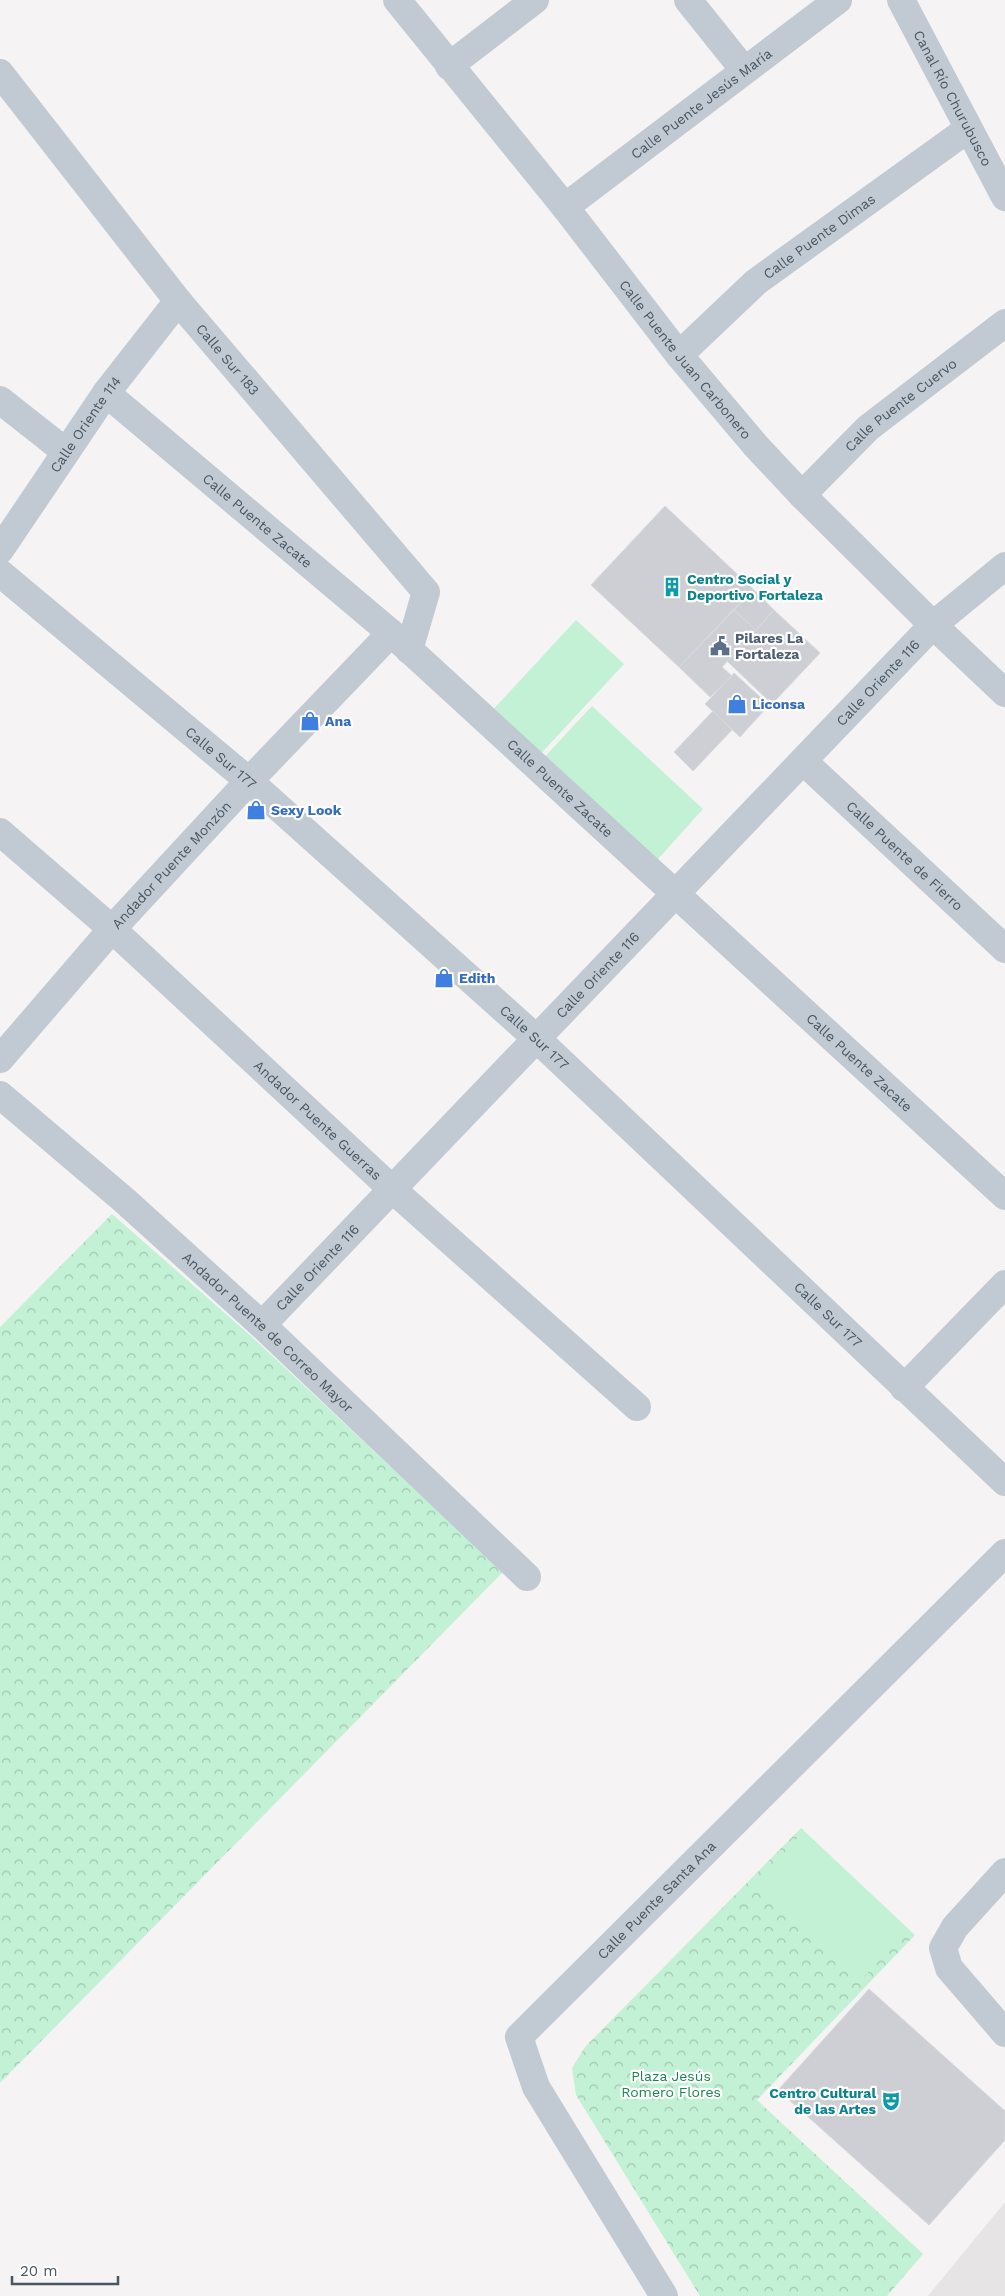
<svg xmlns="http://www.w3.org/2000/svg" width="1005" height="2296" font-family="'Work Sans',sans-serif">
<defs>
<pattern id="park-crowns" width="20" height="18" patternUnits="userSpaceOnUse" patternTransform="scale(1.25)"><rect width="20" height="18" fill="#c3f1d5"/><path d="M2 6a3 3 0 1 1 6 0M12 15a3 3 0 1 1 6 0" fill="none" stroke="#a0c6b0"/></pattern>
</defs>
<rect width="100%" height="100%" fill="#f5f3f3"/>
<path fill="#e6e4e5" d="M1005,2202V2296H928Z"/>
<path fill="url(#park-crowns)" d="M112,1214L251,1336L503,1572L0,2083V1327Z
M801,1828L915,1935L757,2100L923,2254L887,2296H700L576,2095L572,2068L585,2047Z"/>
<path fill="#c3f1d5" d="M576,620L624,664L535,760L488,715Z
M592,706L703,809L649,869L537,765Z
M802,1833L906,1932L860,1981L756,1884Z"/>
<path fill="#cdcfd5" stroke="#d7d9de" d="M665,506L753,589L679,667L591,585Z
M753,589L774,610L756,630L734,610Z
M734,610L756,630L722,667L732,676L710,697L679,667Z
M774,610L820,653L772,704L727,661Z
M734,673L769,705L740,737L705,704Z
M713,711L732,730L693,771L674,752Z
M869,1989L1005,2111V2140L929,2225L778,2090Z"/>
<g fill="none" stroke-linecap="round" stroke-linejoin="round">
<g stroke="#c1cad2" stroke-width="28">
<path id="s1" d="M397,0L565,207L679,355L756,446L802,495L933,625L1005,693"/>
<path d="M688,0L744,70"/>
<path id="s2" d="M901,0L1005,197"/>
<path d="M449,66L535,0"/>
<path id="s3" d="M0,73L178,301L426,592L409,650"/>
<path id="s4" d="M565,207L838,0"/>
<path id="s5" d="M679,355L756,282L968,129"/>
<path id="s6" d="M106,393L391,633L1005,1196"/>
<path d="M0,400L66,452"/>
<path id="s7" d="M802,495L868,428L1005,323"/>
<path id="s8" d="M0,550L106,393L178,301"/>
<path id="s9" d="M0,573L249,781L537,1039L1005,1482"/>
<path id="s10" d="M803,761L1005,949"/>
<path id="s11" d="M0,832L112,929L392,1189L637,1407"/>
<path id="s12" d="M0,1059L112,929L249,781L391,633"/>
<path id="s13" d="M0,1095L124,1200L262,1325L527,1577"/>
<path id="s14" d="M262,1325L933,625L1005,566"/>
<path d="M904,1388L1005,1284"/>
<path d="M1005,1872L955,1927L943,1948L949,1968L1005,2033"/>
<path id="s15" d="M664,2296L536,2087L519,2037L1005,1553"/>
</g>
</g>
<defs>
<symbol id="building-bare" viewBox="-9 -9 18 18"><path d="M-4-6H4V6H1V3H-1V6H-4ZM-2.5-4.3h1.7v1.8h-1.7ZM.8-4.3h1.7v1.8H.8ZM-2.5-1h1.7V.8h-1.7ZM.8-1h1.7V.8H.8Z" fill="#0f9aa8" stroke="#fff" stroke-width="2.5" paint-order="stroke"/></symbol>
<symbol id="civic-bare" viewBox="-9 -9 18 18"><path d="M-.6-6.5H3V-4.5H.6V-3L4-1V1h2V6H-6V1h2V-1L-.6-3ZM-1.2 2.5V6h2.4V2.5Z" fill="#5c6f8a" stroke="#fff" stroke-width="2.5" paint-order="stroke"/></symbol>
<symbol id="shop-bare" viewBox="-9 -9 18 18"><path d="M-5-2.5h2.3a2.7 3.5 0 0 1 5.4 0H5L5.5 6h-11ZM-1.5-2.5h3a1.5 2.3 0 0 0-3 0Z" fill="#3f7fe0" stroke="#fff" stroke-width="2.5" paint-order="stroke"/></symbol>
<symbol id="theatre-bare" viewBox="-9 -9 18 18"><path d="M-5-5.5Q0-4 5-5.5V0Q5 5 0 6Q-5 5-5 0ZM-3.3-2.5H-1v1.5H-3.3ZM1-2.5H3.3v1.5H1ZM-2.8 1Q0 5.5 2.8 1Z" fill="#0f9aa8" stroke="#fff" stroke-width="2.5" paint-order="stroke"/></symbol>
</defs>
<g fill-rule="evenodd">
<use href="#building-bare" x="658" y="573" width="28" height="28"/>
<use href="#civic-bare" x="706" y="632" width="28" height="28"/>
<use href="#shop-bare" x="723" y="690" width="28" height="28"/>
<use href="#shop-bare" x="296" y="707" width="28" height="28"/>
<use href="#shop-bare" x="242" y="796" width="28" height="28"/>
<use href="#shop-bare" x="430" y="964" width="28" height="28"/>
<use href="#theatre-bare" x="877" y="2087" width="28" height="28"/>
</g>
<g text-anchor="middle" dominant-baseline="central" stroke-width="4.5" stroke-linejoin="round" paint-order="stroke">
<g font-size="14" fill="#4a5661" stroke="#fff">
<text stroke="none"><textPath href="#s2" startOffset="111">Canal Río Churubusco</textPath></text>
<text stroke="none"><textPath href="#s4" startOffset="171">Calle Puente Jesús María</textPath></text>
<text stroke="none"><textPath href="#s5" startOffset="184">Calle Puente Dimas</textPath></text>
<text stroke="none"><textPath href="#s3" startOffset="366">Calle Sur 183</textPath></text>
<text stroke="none"><textPath href="#s1" startOffset="461">Calle Puente Juan Carbonero</textPath></text>
<text stroke="none"><textPath href="#s7" startOffset="134">Calle Puente Cuervo</textPath></text>
<text stroke="none"><textPath href="#s8" startOffset="152">Calle Oriente 114</textPath></text>
<text stroke="none"><textPath href="#s6" startOffset="198">Calle Puente Zacate</textPath></text>
<text stroke="none"><textPath href="#s14" startOffset="890">Calle Oriente 116</textPath></text>
<text stroke="none"><textPath href="#s9" startOffset="288">Calle Sur 177</textPath></text>
<text stroke="none"><textPath href="#s6" startOffset="602">Calle Puente Zacate</textPath></text>
<text stroke="none"><textPath href="#s10" startOffset="139">Calle Puente de Fierro</textPath></text>
<text stroke="none"><textPath href="#s12" startOffset="259">Andador Puente Monzón</textPath></text>
<text stroke="none"><textPath href="#s14" startOffset="485">Calle Oriente 116</textPath></text>
<text stroke="none"><textPath href="#s9" startOffset="708">Calle Sur 177</textPath></text>
<text stroke="none"><textPath href="#s6" startOffset="1008">Calle Puente Zacate</textPath></text>
<text stroke="none"><textPath href="#s11" startOffset="429">Andador Puente Guerras</textPath></text>
<text stroke="none"><textPath href="#s14" startOffset="80">Calle Oriente 116</textPath></text>
<text stroke="none"><textPath href="#s9" startOffset="1112">Calle Sur 177</textPath></text>
<text stroke="none"><textPath href="#s13" startOffset="358">Andador Puente de Correo Mayor</textPath></text>
<text stroke="none"><textPath href="#s15" startOffset="492">Calle Puente Santa Ana</textPath></text>
</g>
<g font-size="14" font-weight="bold" fill="#0d838f" stroke="#fff" text-anchor="start">
<text x="687" y="579">Centro Social y<tspan x="687" dy="16">Deportivo Fortaleza</tspan></text>
<text x="876" y="2093" text-anchor="end">Centro Cultural<tspan x="876" dy="16">de las Artes</tspan></text>
</g>
<g font-size="14" font-weight="bold" fill="#4e5e75" stroke="#fff" text-anchor="start">
<text x="735" y="638">Pilares La<tspan x="735" dy="16">Fortaleza</tspan></text>
</g>
<g font-size="14" font-weight="bold" fill="#366cbe" stroke="#fff" text-anchor="start">
<text x="752" y="704">Liconsa</text>
<text x="325" y="721">Ana</text>
<text x="271" y="810">Sexy Look</text>
<text x="459" y="978">Edith</text>
</g>
<g font-size="14" fill="#17864f" stroke="#fff">
<text x="671" y="2076">Plaza Jesús<tspan x="671" dy="16">Romero Flores</tspan></text>
</g>
</g>
<path d="M12 2276v8h106v-8" fill="none" stroke="#4a5661" stroke-width="2.5"/>
<text x="20" y="2276" font-size="15" fill="#4a5661" stroke="#ffffff" stroke-width="4" paint-order="stroke">20 m</text>
</svg>
